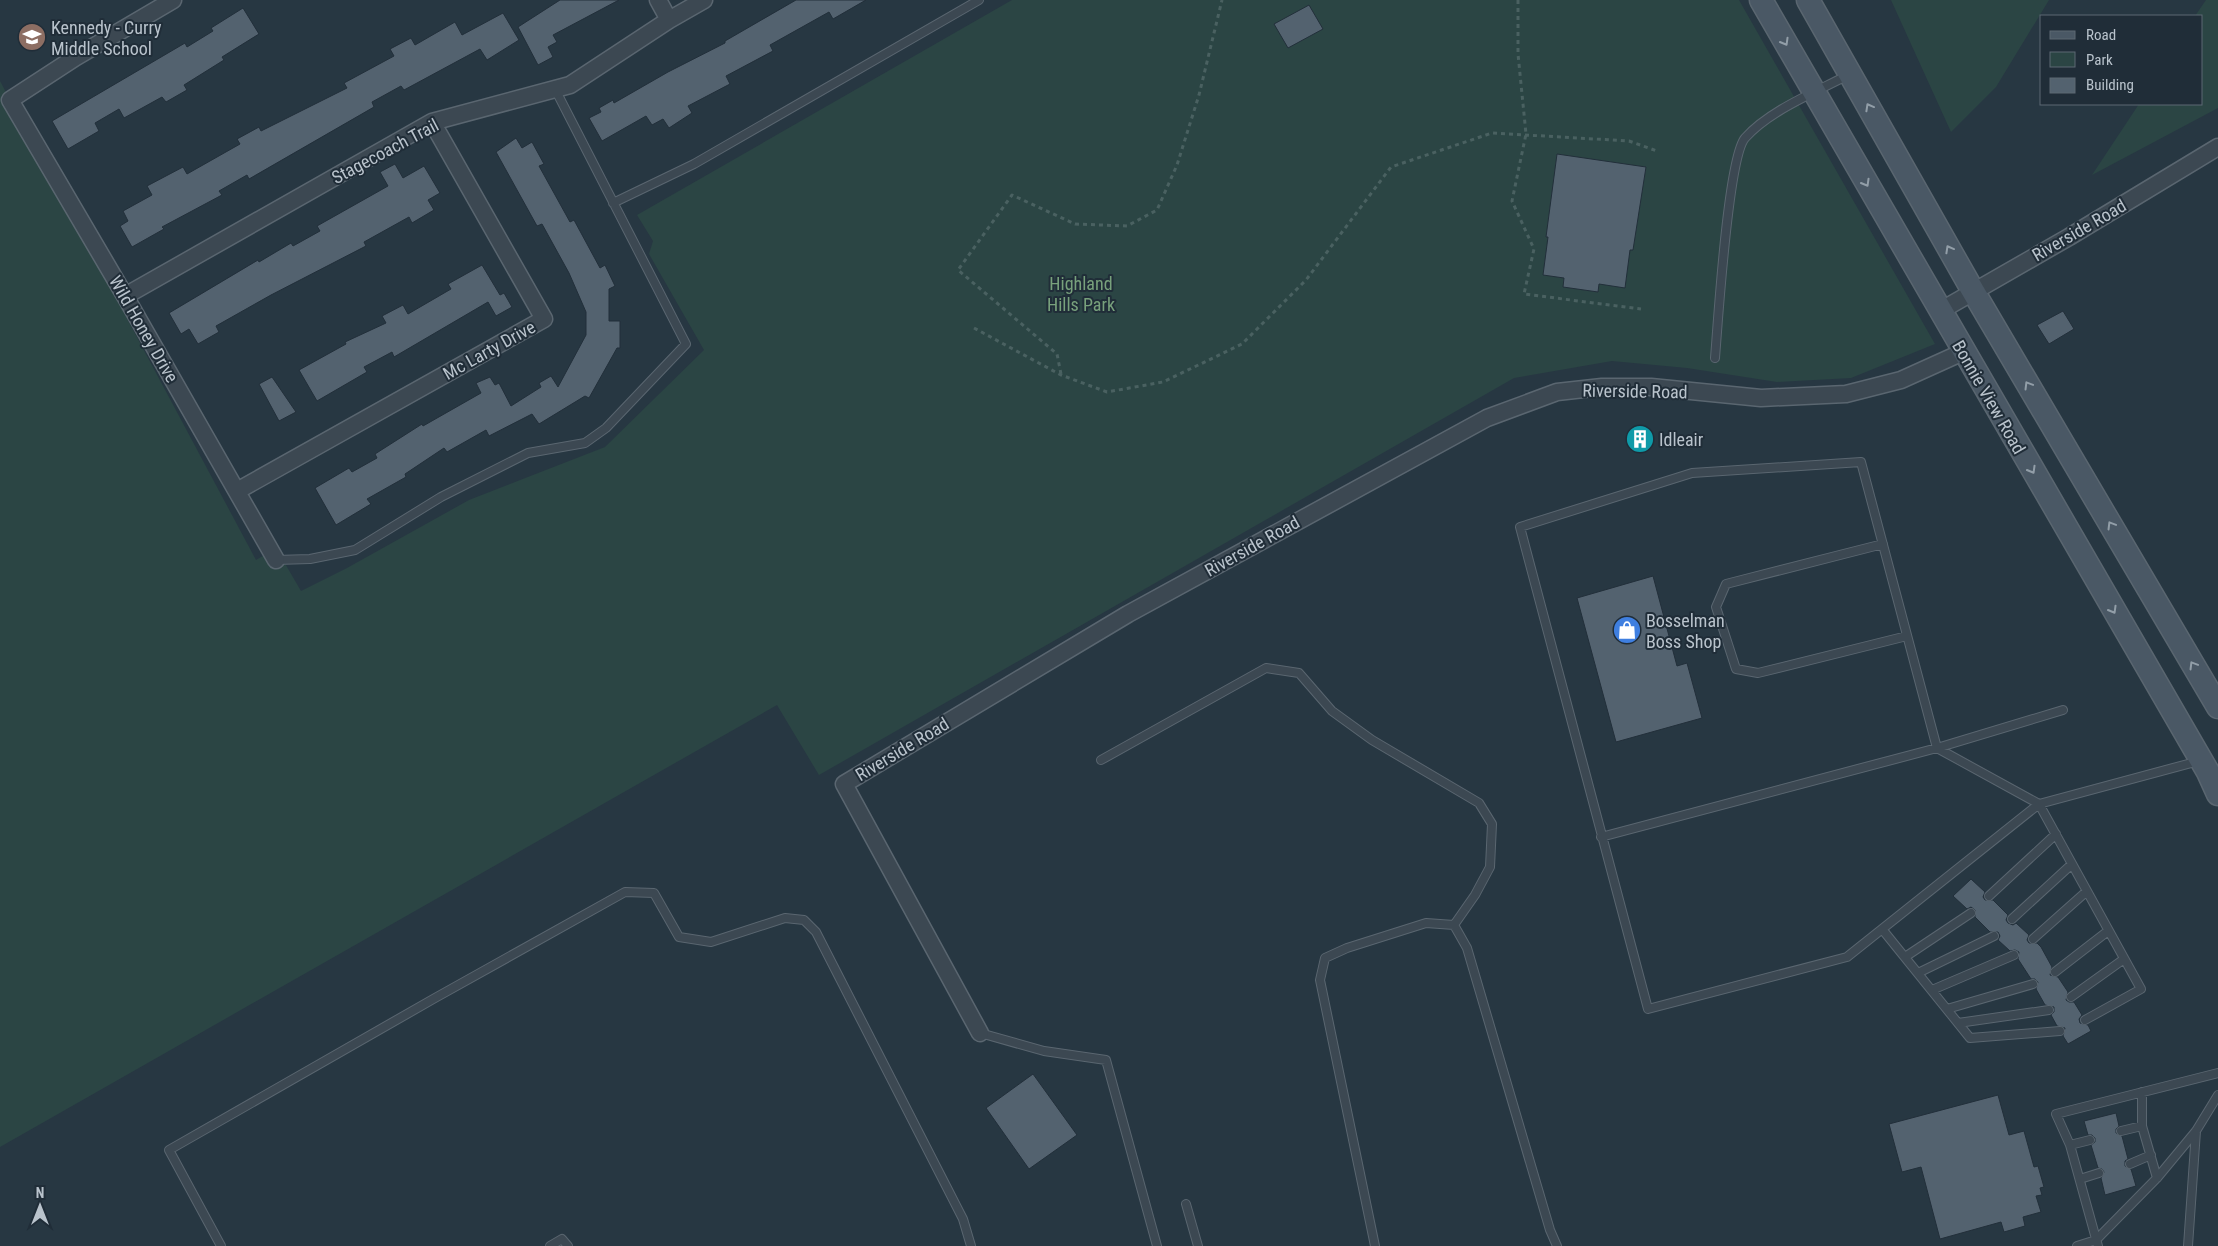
<svg xmlns="http://www.w3.org/2000/svg" width="2218" height="1246" font-family="'Roboto Condensed',sans-serif">
<rect width="100%" height="100%" fill="#273742"/>
<path fill="#2b4544" d="M1012,0H1739L1935,344L1851,378L1777,382L1687,368L1612,361L1514,378L819,775L777,705L0,1147V81L256,560L276,548L301,591L347,568L469,500L605,447L704,350L649,254L653,241L637,215Z
M1891,0H2049L1996,87L1951,132Z
M2206,0H2218V108L2092,175L2139,104H2202V16H2195Z"/>
<path fill="#53626f" stroke="#222f3a" d="M560,0H619L553,35L557,42L548,47L553,57L538,65L518,27Z
M796,0H866L833,19L829,12L770,45L773,51L726,76L730,84L688,106L692,113L669,128L663,119L652,125L646,116L602,141L589,118L601,112L599,108L613,100L614,103L668,72L725,43V41Z
M1309,5L1323,29L1288,48L1274,24Z
M243,8L259,34L222,57L224,60L184,85L187,90L166,102L162,97L124,118L119,109L95,123L99,131L68,149L52,121L185,43L187,47L213,31L211,28Z
M503,13L519,40L487,60L480,49L404,90L401,86L372,102L374,107L249,179L247,175L219,191L222,195L162,227L164,229L132,247L120,226L128,221L123,211L152,195L147,186L183,167L187,174L240,144L237,139L259,127L261,131L347,88L344,83L394,56L390,49L411,38L415,45L455,22L462,35Z
M516,138L522,148L532,142L544,164L539,166L570,222L574,220L600,268L605,265L615,286L609,289V321H620V348H617L589,398L585,396L539,424L532,414L489,436L486,430L447,452L444,448L405,474L406,477L367,499L371,504L336,525L315,488L349,468L352,472L377,458L375,454L422,424L423,426L481,393L476,383L490,377L495,385L499,383L511,406L541,387L539,383L551,376L558,387L586,335V312L569,273L542,224L537,226L496,152Z
M1557,154L1646,167L1633,250H1630L1625,288L1599,284L1598,292L1563,287L1564,278L1543,275L1548,237H1546Z
M395,164L403,178L424,166L440,193L428,200L434,210L412,223L409,217L364,242L366,246L271,295L216,326L219,332L198,344L189,329L181,334L169,313L258,260L259,262L291,243L293,246L320,231L317,226L388,186L380,172Z
M482,265L500,295L504,293L512,307L496,316L488,302L394,357L392,352L364,367L367,372L317,401L299,370L346,344L345,342L386,323L382,316L403,305L408,314L451,289L448,284Z
M2063,311L2074,329L2049,344L2037,325Z
M272,377L296,412L279,421L259,384Z
M1653,576L1677,666L1687,663L1702,718L1616,742L1577,598Z
M1971,879L1985,892L1983,897L1985,900H1993L2008,915L2006,920L2008,923L2013,925L2016,923L2029,935L2027,940L2029,943H2037L2041,947L2052,967L2050,975L2058,977L2068,992L2066,1000L2069,1002H2074L2082,1015L2079,1019L2080,1023L2088,1025L2091,1031L2068,1044L2063,1036L2065,1028L2057,1026L2051,1015L2054,1012V1007L2045,1005L2036,989L2038,982L2035,979H2031L2018,959L2019,952L2015,950L2010,951L1998,940L2000,936L1998,932H1990L1975,917V910L1971,907L1967,909L1953,896Z
M1033,1074L1077,1135L1029,1169L986,1108Z
M1998,1095L2009,1135L2024,1131L2034,1167L2038,1166L2044,1187L2040,1188L2042,1195L2036,1196L2041,1212L2023,1217L2025,1226L2004,1232L2001,1222L1940,1239L1921,1167L1902,1172L1889,1124Z
M2116,1113L2119,1126L2116,1129V1133L2122,1136L2128,1159L2125,1161V1166L2131,1169L2136,1186L2105,1195L2101,1178L2104,1172L2102,1169L2098,1168L2091,1145L2095,1142V1138L2092,1135H2088L2084,1121Z"/>
<g fill="none" stroke-linecap="round" stroke-linejoin="round">
<defs>
<path id="lane" d="M613,203L694,164L979,0
M1715,358C1718,322 1728,158 1745,138C1770,110 1816,92 1848,75
M1883,544L1726,584L1716,607L1736,669L1758,673L1907,636
M276,560L310,559L355,550L441,497L528,453L585,443L606,428L686,344L555,89
M1101,760L1266,668L1299,673L1332,711L1372,740L1479,803L1492,824L1490,867L1475,895L1454,925
M1601,837L1937,748L2063,710
M1989,896L2056,834
M2012,919L2072,864
M1882,929L1970,1038L2060,1031
M2033,939L2087,891
M1905,957L1971,913
M2055,972L2108,931
M1918,973L1994,936
M1932,990L2014,955
M2071,997L2124,959
M1947,1009L2033,984
M2085,1020L2141,989L2039,804L1847,957L1648,1009L1520,527L1692,473L1861,462L1937,748L2039,804L2199,761
M1958,1023L2049,1010
M980,1033L1044,1051L1106,1060L1157,1246
M2142,1092V1126L2157,1178
M2121,1131L2142,1126
M2070,1145L2090,1140
M2130,1164L2151,1155
M2080,1179L2099,1173
M1186,1204L1198,1246
M221,1246L169,1150L435,998L625,892L654,893L679,937L711,942L785,918L804,920L816,932L963,1219L971,1246
M550,1246L562,1239L568,1246
M1375,1246L1320,980L1325,958L1347,948L1426,923L1454,925L1467,948L1550,1230L1557,1246
M2077,1246L2096,1240L2157,1178L2196,1131L2218,1095
M2098,1246L2070,1145L2056,1114L2218,1073
M2188,1246L2196,1131"/>
<path id="street" d="M173,0L76,57L10,100L125,296L276,560
M658,0L669,20
M125,296L432,122L570,85L669,20L704,0
M1940,311L2069,237L2218,147
M237,491L544,319L432,122
M980,1033L844,784L1128,614L1487,418L1557,392L1602,387H1651L1761,398L1846,394L1901,380L1963,352"/>
<path id="secondary" d="M1761,0L2208,772L2218,794
M1808,0L1973,291L2218,707"/>
</defs>
<use href="#lane" stroke="#5a6670" stroke-width="10"/>
<use href="#street" stroke="#5a6670" stroke-width="19"/>
<use href="#secondary" stroke="#5a6670" stroke-width="25"/>
<path stroke="#4a6161" stroke-width="3" stroke-dasharray="4 4" stroke-linecap="butt" d="M1518,0V54L1526,134L1512,201L1534,249L1524,294L1641,309
M974,328L1061,375L1107,392L1163,382L1242,344L1306,280L1391,167L1492,133L1629,141L1657,151
M1061,374L1057,354L958,270L1012,195L1075,224L1127,226L1157,210L1177,165L1199,95L1222,0"/>
<use href="#lane" stroke="#3c4852" stroke-width="8"/>
<use href="#street" stroke="#3c4852" stroke-width="16"/>
<use href="#secondary" stroke="#4a5865" stroke-width="22"/>
</g>
<defs><path id="oneway-chevron" d="M-2-3.5L2.5 0L-2 3.5" fill="none" stroke-width="1.6" stroke-linecap="round" stroke-linejoin="round" transform="scale(1.25)"/></defs>
<g stroke="#929ea8">
<use href="#oneway-chevron" transform="translate(1785 42) rotate(60)"/>
<use href="#oneway-chevron" transform="translate(1869 107) rotate(-119)"/>
<use href="#oneway-chevron" transform="translate(1866 183) rotate(60)"/>
<use href="#oneway-chevron" transform="translate(1949 249) rotate(-119)"/>
<use href="#oneway-chevron" transform="translate(2028 385) rotate(-121)"/>
<use href="#oneway-chevron" transform="translate(2032 470) rotate(60)"/>
<use href="#oneway-chevron" transform="translate(2111 525) rotate(-121)"/>
<use href="#oneway-chevron" transform="translate(2113 610) rotate(60)"/>
<use href="#oneway-chevron" transform="translate(2193 665) rotate(-121)"/>
</g>
<defs>
<symbol id="school-disc" viewBox="-11 -11 22 22"><circle r="9.5" fill="#8d6e63" stroke="#202d38"/><path d="M0-5L7-2L0 1L-7-2ZM-4 1L0 2.5L4 1V4Q0 6-4 4Z" fill="#fff"/></symbol>
<symbol id="building-disc" viewBox="-11 -11 22 22"><circle r="9.5" fill="#0f9aa8" stroke="#202d38"/><path d="M-4-6H4V6H1V3H-1V6H-4ZM-2.5-4.3h1.7v1.8h-1.7ZM.8-4.3h1.7v1.8H.8ZM-2.5-1h1.7V.8h-1.7ZM.8-1h1.7V.8H.8Z" fill="#fff"/></symbol>
<symbol id="shop-disc" viewBox="-11 -11 22 22"><circle r="9.5" fill="#3f7fe0" stroke="#202d38"/><path d="M-5-2.5h2.3a2.7 3.5 0 0 1 5.4 0H5L5.5 6h-11ZM-1.5-2.5h3a1.5 2.3 0 0 0-3 0Z" fill="#fff"/></symbol>
</defs>
<g fill-rule="evenodd">
<use href="#school-disc" x="16" y="21" width="32" height="32"/>
<use href="#building-disc" x="1624" y="423" width="32" height="32"/>
<use href="#shop-disc" x="1611" y="614" width="32" height="32"/>
</g>
<g text-anchor="middle" dominant-baseline="central" stroke-width="4" stroke-linejoin="round" paint-order="stroke">
<g font-size="18" fill="#b9c3cc" stroke="#202d38" text-anchor="start">
<text x="51" y="27">Kennedy - Curry<tspan x="51" dy="21">Middle School</tspan></text>
<text x="1659" y="439">Idleair</text>
<text x="1646" y="620">Bosselman<tspan x="1646" dy="21">Boss Shop</tspan></text>
</g>
<g font-size="18" fill="#b9c3cc" stroke="#202d38">
<text transform="translate(385 151) rotate(-28)">Stagecoach Trail</text>
<text transform="translate(2079 230) rotate(-30)">Riverside Road</text>
<text transform="translate(144 329) rotate(60)">Wild Honey Drive</text>
<text transform="translate(489 350) rotate(-29)">Mc Larty Drive</text>
<text transform="translate(1635 391) rotate(1)">Riverside Road</text>
<text transform="translate(1989 397) rotate(60)">Bonnie View Road</text>
<text transform="translate(1252 546) rotate(-29)">Riverside Road</text>
<text transform="translate(902 749) rotate(-31)">Riverside Road</text>
</g>
<g font-size="18" fill="#78a17c" stroke="#202d38">
<text x="1081" y="283">Highland<tspan x="1081" dy="21">Hills Park</tspan></text>
</g>
</g>
<rect x="2040" y="15" width="162" height="90" fill="#202d38" stroke="#5d6973"/>
<rect x="2050" y="31" width="25" height="8" fill="#4a5865" stroke="#5d6973"/>
<text x="2086" y="40" font-size="15" fill="#b9c3cc">Road</text>
<rect x="2050" y="52" width="25" height="15" fill="#2b4544" stroke="#5d6973"/>
<text x="2086" y="65" font-size="15" fill="#b9c3cc">Park</text>
<rect x="2050" y="78" width="25" height="15" fill="#53626f" stroke="#5d6973"/>
<text x="2086" y="90" font-size="15" fill="#b9c3cc">Building</text>
<g transform="translate(40 1206)" stroke="#202d38" stroke-width="4" paint-order="stroke">
<path d="M0-4L9 19L0 12L-9 19Z" fill="#b9c3cc"/>
<text y="-8" font-size="14" font-weight="bold" text-anchor="middle" fill="#b9c3cc">N</text>
</g>
</svg>
